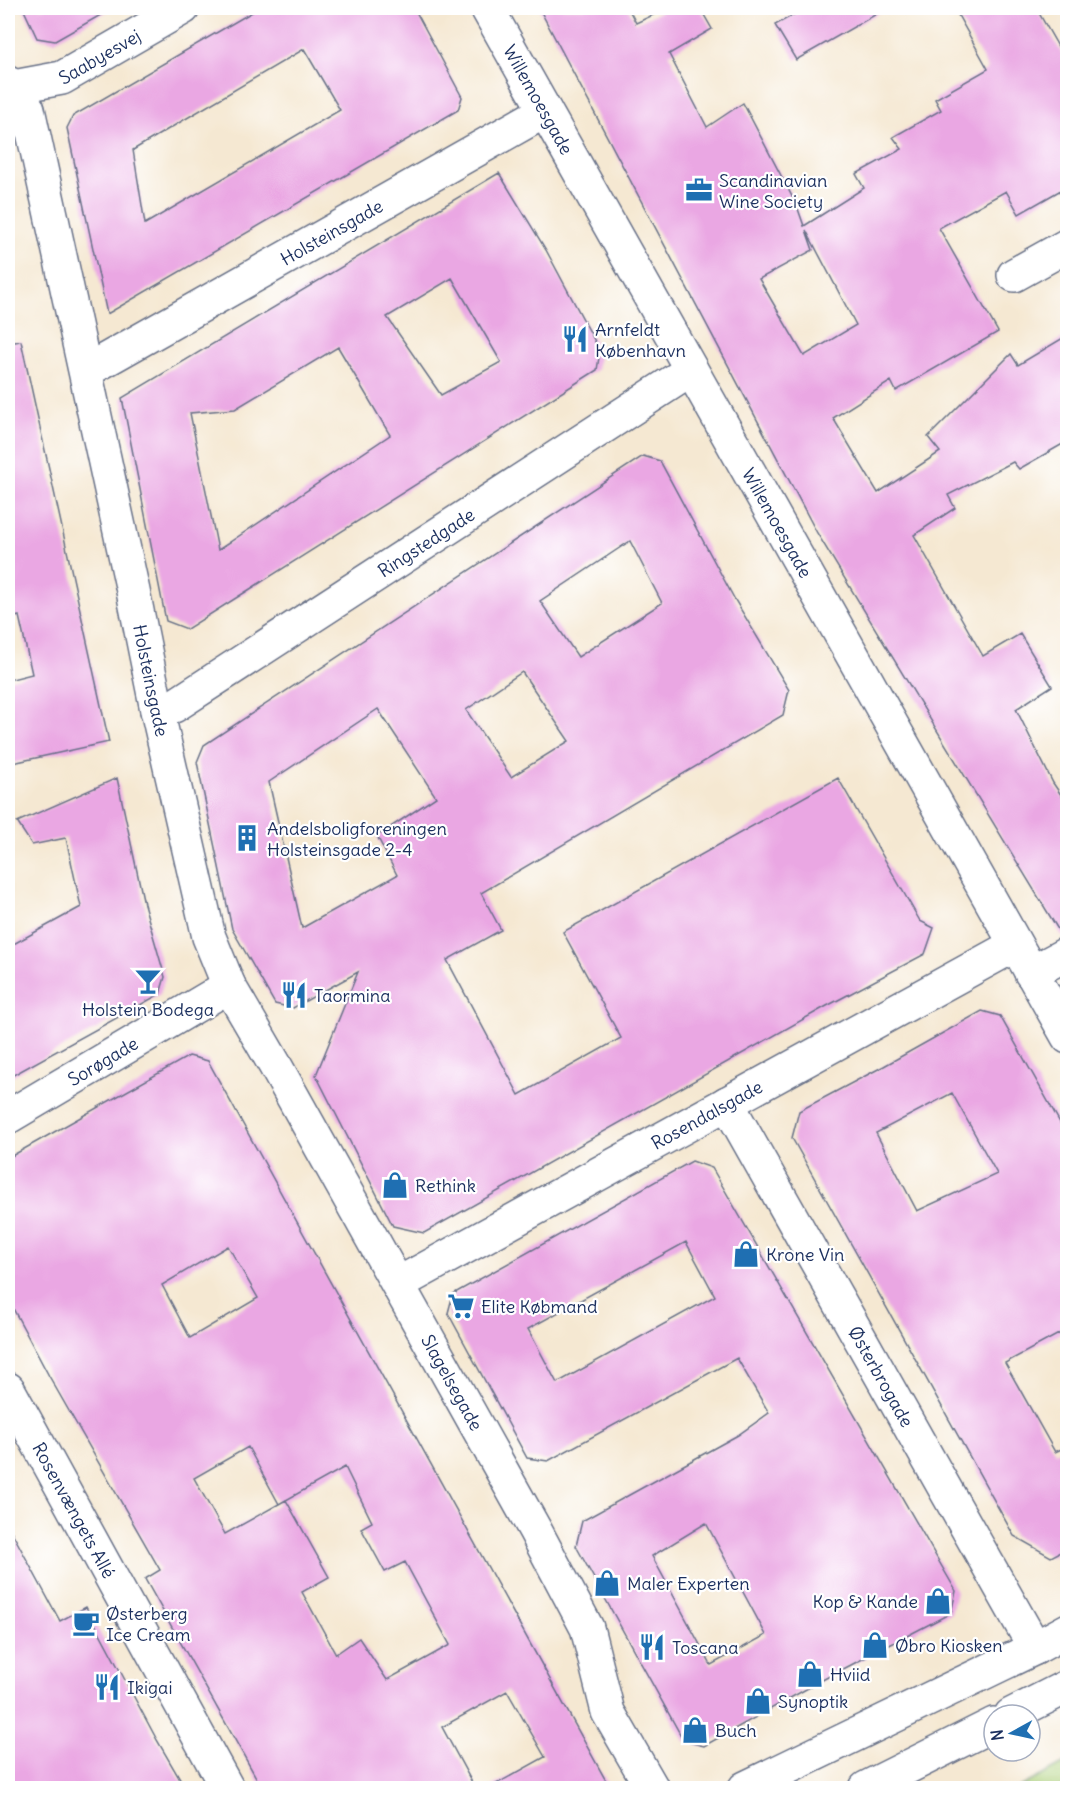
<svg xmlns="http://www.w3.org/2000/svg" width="1075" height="1796" font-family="Delius,sans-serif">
<rect width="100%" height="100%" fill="#fff"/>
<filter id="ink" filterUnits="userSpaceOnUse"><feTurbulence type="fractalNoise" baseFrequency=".0167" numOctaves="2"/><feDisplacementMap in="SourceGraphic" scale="12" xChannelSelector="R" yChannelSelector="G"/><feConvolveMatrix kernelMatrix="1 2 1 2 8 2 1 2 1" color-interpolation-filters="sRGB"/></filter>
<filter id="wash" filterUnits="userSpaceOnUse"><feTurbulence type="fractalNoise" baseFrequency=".008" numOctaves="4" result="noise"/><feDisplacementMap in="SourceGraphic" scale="24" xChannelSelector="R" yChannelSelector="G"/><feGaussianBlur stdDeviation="1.35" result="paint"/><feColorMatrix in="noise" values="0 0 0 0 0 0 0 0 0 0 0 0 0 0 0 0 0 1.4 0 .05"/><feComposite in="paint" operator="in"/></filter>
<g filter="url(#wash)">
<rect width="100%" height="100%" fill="#f5e8d2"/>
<path fill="#abcf78" stroke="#637f6b" stroke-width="1.5" d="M1067,1762V1788H1018Z"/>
<g id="blocks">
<path fill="#eaa7e3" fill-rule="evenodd" d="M23,8H113L55,41L37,38Z
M259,8H414L462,97L458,110L107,314L67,128L73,116ZM304,49L340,110L145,224L133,150Z
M539,8H628L636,23L668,8H700L712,29L669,54L707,127L743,103L797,206L804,226L864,188L856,174L902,149L893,137L941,110L935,99L988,69L954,8H1036L1068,64V186L1019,214L1006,191L939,228L998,332L896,391L891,381L833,418L878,493L940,452L928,437L1011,354L1018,365L1068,335V441L1019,469L1013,462L948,495L955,508L914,535L983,656L1020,634L1052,686L1016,709L1053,783L1068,805V934L1062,936L817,533ZM806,230L856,325L804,356L759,279L813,250Z
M806,8H887L796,60L775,25Z
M499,173L546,250L600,351L597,370L187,629L166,621L122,398ZM452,278L501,362L441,395L387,317ZM338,347L390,435L218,550L190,413L235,409Z
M21,341L109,742L8,764V680L32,674L19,616L8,619V343Z
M643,456L660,461L735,600L789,690L783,715L481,893L501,930L447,960L519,1095L621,1038L563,932L838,778L920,921L934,928L925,954L825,1007L424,1233L393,1226L316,1075L358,972L293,1008L275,1004L232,929L197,762L204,745ZM630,541L662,603L578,657L540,601ZM522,672L569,741L511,777L466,710ZM378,709L436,797L377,836L397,875L302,928L269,782Z
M117,778L144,904L165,977L160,994L8,1078V947L81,907L66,838L32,845L17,822Z
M982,1011L1000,1016L1068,1137V1329L1005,1363L1055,1452L1068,1446V1548L1051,1557L1014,1536L792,1138L799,1111L884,1066ZM952,1093L997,1174L917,1211L876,1133Z
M189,1056L208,1061L610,1788H489L545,1757L507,1691L442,1727L475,1788H262L145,1579L160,1570L49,1376L8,1299V1158ZM228,1246L258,1298L190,1338L162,1285ZM248,1447L279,1504L286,1500L225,1534L194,1478ZM345,1467L372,1522L361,1528L385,1572L405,1562L450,1645L387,1680L359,1638L336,1654L302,1592L329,1577L286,1500Z
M692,1161L712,1168L956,1591L951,1613L826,1678L704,1746L684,1741L576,1546L582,1521L738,1435L769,1413L737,1358L548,1461L527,1458L448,1313L453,1294ZM686,1242L715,1296L557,1383L528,1329ZM706,1523L766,1635L711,1665L652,1556Z
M8,1525L60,1621L86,1607L157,1740L185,1788H8Z"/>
</g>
</g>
<g filter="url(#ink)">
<use href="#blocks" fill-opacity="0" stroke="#677087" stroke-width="1.5"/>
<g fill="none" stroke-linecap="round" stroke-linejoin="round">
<defs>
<g id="minor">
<path id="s1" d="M487,8L1068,1037"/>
<path id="s2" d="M8,83L9,88L28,109L133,591L157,710L209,937L229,986L275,1065L535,1530L587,1628L608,1712L652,1788"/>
<path id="s3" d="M8,88L62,78L183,8"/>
<path d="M1014,275L1068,245"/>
<path id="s4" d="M86,371L545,111"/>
<path id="s5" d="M157,710L174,706L691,370"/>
<path d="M1031,973L1068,953"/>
<path id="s6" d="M727,1103L1035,1648"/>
<path id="s7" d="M8,1117L229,986"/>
<path id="s8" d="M398,1284L1015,945"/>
<path id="s9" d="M8,1389L227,1788"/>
<path d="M1011,1715L1068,1686"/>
<path d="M745,1788L1035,1648L1068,1630"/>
<path d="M866,1788L994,1724"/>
</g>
</defs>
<use href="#minor" stroke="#677087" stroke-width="36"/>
<use href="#minor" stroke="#fff" stroke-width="33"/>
</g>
</g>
<defs>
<symbol id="office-bare" viewBox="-9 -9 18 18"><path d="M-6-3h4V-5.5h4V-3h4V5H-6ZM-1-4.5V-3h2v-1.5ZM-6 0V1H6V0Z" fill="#1f6fb2" stroke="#fff" stroke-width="2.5" paint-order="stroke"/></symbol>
<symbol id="restaurant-bare" viewBox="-9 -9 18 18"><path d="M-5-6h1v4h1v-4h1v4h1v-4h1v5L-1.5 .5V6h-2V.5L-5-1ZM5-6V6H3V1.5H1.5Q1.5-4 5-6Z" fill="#1f6fb2" stroke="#fff" stroke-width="2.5" paint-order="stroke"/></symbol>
<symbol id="building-bare" viewBox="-9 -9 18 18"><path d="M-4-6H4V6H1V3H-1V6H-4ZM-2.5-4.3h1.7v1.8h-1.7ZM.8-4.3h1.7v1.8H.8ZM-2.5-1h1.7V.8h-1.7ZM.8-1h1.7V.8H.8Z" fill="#1f6fb2" stroke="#fff" stroke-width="2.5" paint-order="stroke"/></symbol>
<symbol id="bar-bare" viewBox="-9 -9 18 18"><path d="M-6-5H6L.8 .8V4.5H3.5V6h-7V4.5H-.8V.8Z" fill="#1f6fb2" stroke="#fff" stroke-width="2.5" paint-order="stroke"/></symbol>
<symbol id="shop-bare" viewBox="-9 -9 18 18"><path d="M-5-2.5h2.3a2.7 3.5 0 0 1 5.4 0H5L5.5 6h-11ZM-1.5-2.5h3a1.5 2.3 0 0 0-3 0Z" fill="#1f6fb2" stroke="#fff" stroke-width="2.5" paint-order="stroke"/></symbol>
<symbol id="supermarket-bare" viewBox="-9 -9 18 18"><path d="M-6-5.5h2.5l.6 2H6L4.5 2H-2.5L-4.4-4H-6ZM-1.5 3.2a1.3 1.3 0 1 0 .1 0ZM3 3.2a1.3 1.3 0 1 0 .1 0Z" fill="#1f6fb2" stroke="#fff" stroke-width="2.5" paint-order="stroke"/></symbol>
<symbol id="cafe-bare" viewBox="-9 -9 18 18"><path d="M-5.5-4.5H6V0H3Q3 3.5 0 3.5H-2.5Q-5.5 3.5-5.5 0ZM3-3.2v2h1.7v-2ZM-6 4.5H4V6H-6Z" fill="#1f6fb2" stroke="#fff" stroke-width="2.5" paint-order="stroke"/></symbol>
</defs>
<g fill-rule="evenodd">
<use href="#office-bare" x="680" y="171" width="38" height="38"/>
<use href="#restaurant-bare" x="556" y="320" width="38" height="38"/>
<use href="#building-bare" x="228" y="819" width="38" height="38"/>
<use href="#bar-bare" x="129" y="962" width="38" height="38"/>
<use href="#restaurant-bare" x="275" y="976" width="38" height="38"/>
<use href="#shop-bare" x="376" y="1166" width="38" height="38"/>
<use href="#shop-bare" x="727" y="1235" width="38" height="38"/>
<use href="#supermarket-bare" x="442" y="1287" width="38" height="38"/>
<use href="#shop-bare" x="588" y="1564" width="38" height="38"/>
<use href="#shop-bare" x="919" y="1582" width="38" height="38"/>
<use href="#cafe-bare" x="67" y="1604" width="38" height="38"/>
<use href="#shop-bare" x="856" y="1626" width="38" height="38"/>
<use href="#restaurant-bare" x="633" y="1628" width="38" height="38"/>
<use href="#shop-bare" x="791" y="1655" width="38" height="38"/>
<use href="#restaurant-bare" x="88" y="1668" width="38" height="38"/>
<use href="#shop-bare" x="739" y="1682" width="38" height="38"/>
<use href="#shop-bare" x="676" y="1711" width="38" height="38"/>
</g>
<g text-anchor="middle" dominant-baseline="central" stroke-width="4.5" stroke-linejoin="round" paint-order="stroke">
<g font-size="18" fill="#1b2f5e" stroke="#fff">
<text stroke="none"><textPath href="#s3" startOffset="98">Saabyesvej</textPath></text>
<text stroke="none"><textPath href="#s1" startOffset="105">Willemoesgade</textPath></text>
<text stroke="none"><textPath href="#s4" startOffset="282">Holsteinsgade</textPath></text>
<text stroke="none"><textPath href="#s1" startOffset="591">Willemoesgade</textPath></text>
<text stroke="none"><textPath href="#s5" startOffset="318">Ringstedgade</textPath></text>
<text stroke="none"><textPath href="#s2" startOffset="618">Holsteinsgade</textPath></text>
<text stroke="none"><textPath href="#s7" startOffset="110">Sorøgade</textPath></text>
<text stroke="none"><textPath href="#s8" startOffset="352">Rosendalsgade</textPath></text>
<text stroke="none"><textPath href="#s6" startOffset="314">Østerbrogade</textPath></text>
<text stroke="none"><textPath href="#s2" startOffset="1389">Slagelsegade</textPath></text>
<text stroke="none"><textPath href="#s9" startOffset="138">Rosenvængets Allé</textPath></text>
</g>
<g font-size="18" fill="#1b2f5e" stroke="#fff" text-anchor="start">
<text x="719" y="180">Scandinavian<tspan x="719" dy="21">Wine Society</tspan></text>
<text x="595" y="329">Arnfeldt<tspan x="595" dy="21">København</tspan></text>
<text x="267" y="828">Andelsboligforeningen<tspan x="267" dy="21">Holsteinsgade 2-4</tspan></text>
<text x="314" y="995">Taormina</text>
<text x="148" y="1009" text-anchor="middle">Holstein Bodega</text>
<text x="415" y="1185">Rethink</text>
<text x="766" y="1254">Krone Vin</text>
<text x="481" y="1306">Elite Købmand</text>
<text x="627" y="1583">Maler Experten</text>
<text x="918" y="1601" text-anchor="end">Kop &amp; Kande</text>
<text x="106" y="1613">Østerberg<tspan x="106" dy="21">Ice Cream</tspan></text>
<text x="895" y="1645">Øbro Kiosken</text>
<text x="672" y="1647">Toscana</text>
<text x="830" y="1674">Hviid</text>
<text x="127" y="1687">Ikigai</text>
<text x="778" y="1701">Synoptik</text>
<text x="715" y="1730">Buch</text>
</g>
</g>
<rect width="1075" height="1796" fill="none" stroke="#fff" stroke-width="30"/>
<g transform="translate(1012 1733) rotate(262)"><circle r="28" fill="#ffffff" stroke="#a4acbf" stroke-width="1.5"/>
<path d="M0-4.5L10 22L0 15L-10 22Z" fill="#1f6fb2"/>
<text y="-9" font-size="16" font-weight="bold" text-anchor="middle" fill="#1b2f5e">N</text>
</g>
</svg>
